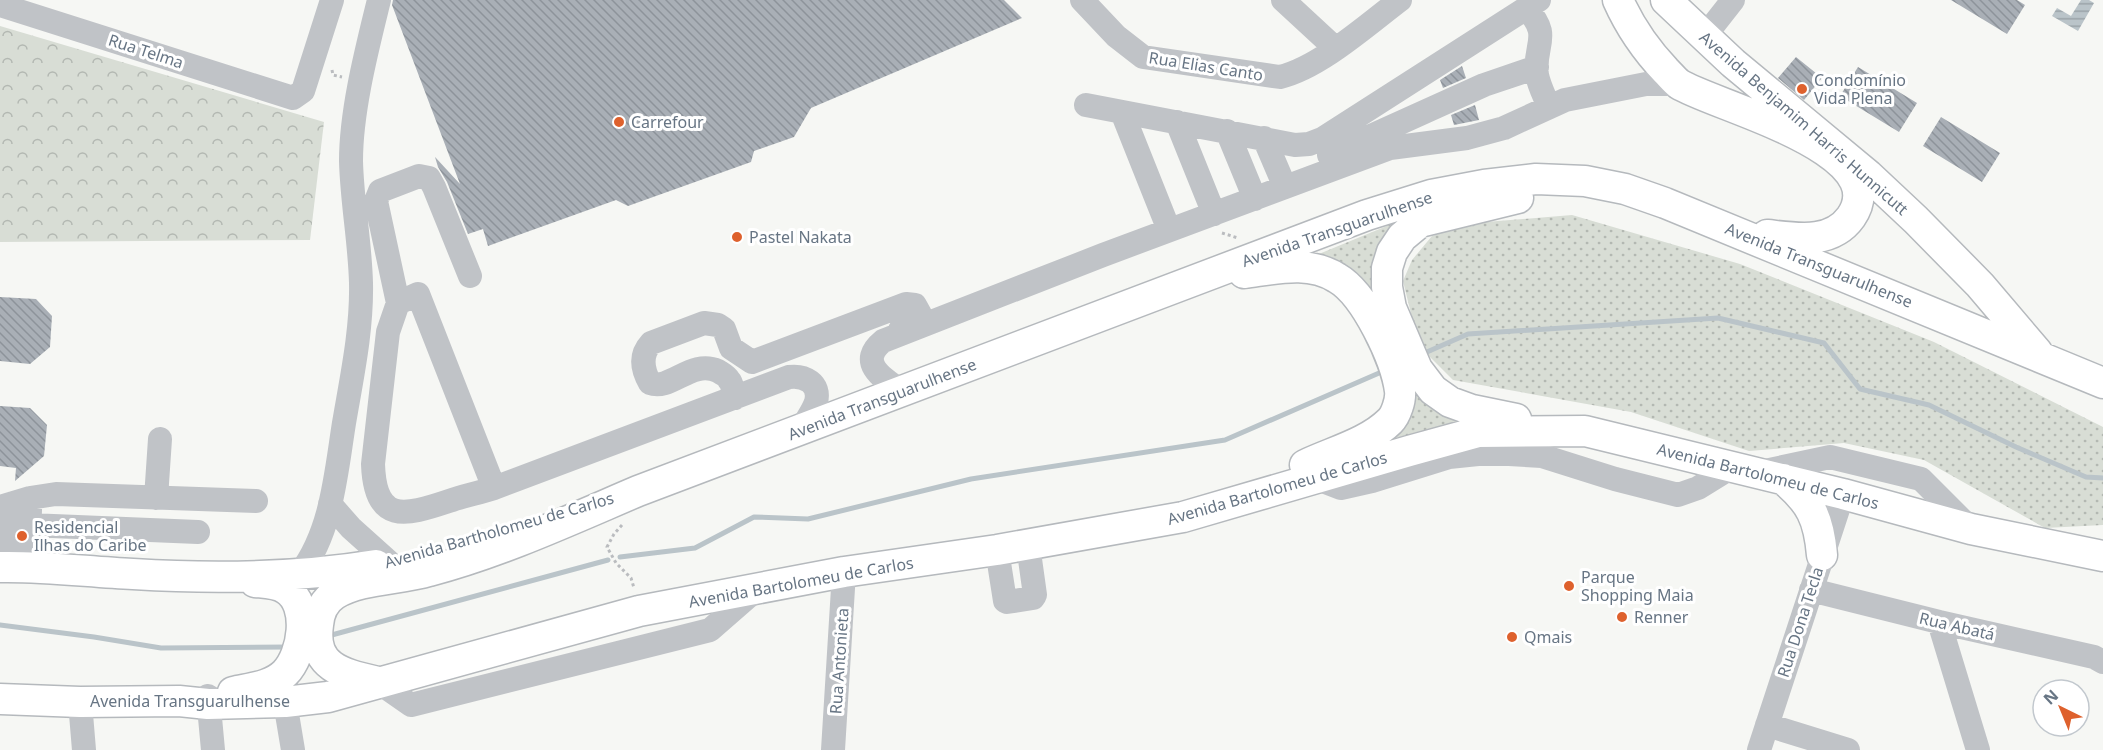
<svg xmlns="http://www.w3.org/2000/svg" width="2103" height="750" font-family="'Noto Sans',sans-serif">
<defs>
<pattern id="grass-dots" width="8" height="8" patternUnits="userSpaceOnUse" patternTransform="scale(1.5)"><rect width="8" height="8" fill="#d8ddd5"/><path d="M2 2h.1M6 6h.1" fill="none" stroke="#b3b8b2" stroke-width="1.8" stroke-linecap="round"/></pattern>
<pattern id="forest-crowns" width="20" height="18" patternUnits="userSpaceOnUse" patternTransform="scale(1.5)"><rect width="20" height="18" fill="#d8ddd5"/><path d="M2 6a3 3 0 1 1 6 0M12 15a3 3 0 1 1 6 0" fill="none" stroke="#b3b8b2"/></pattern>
<pattern id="water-rules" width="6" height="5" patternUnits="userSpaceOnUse" patternTransform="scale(1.5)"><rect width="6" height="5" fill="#bac4c9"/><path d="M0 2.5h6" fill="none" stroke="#9ba4a9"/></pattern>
<pattern id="building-back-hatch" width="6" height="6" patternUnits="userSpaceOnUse" patternTransform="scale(1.5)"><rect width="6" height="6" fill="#a9afb6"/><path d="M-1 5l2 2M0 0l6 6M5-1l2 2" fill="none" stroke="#8d939a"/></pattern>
</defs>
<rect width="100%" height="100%" fill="#f6f7f4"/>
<path fill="url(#grass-dots)" d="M1572,215L1740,264L1934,342L2103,427V525L2045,528L1924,460L1844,443L1749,451L1631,412L1453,380L1419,346L1403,281L1412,260L1432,236L1473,223Z
M1399,221L1378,253L1422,397L1482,417L1371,444L1412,403L1314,256Z"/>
<path fill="url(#forest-crowns)" d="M0,26L324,122L310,240L0,242Z"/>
<path fill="url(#water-rules)" d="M2081,0H2089L2094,3L2078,31L2052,16L2057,8L2071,16Z"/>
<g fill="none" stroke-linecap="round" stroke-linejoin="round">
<path stroke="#bac4c9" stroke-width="5" d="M1420,355L1468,334L1718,318L1824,343L1860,389L1929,405L2016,447L2086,477L2103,478
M620,557L695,548L754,517L808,519L971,479L1225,440L1386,370
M0,625L94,637L161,648L288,647
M328,636L608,560"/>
</g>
<path fill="url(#building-back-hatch)" d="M393,0H1004L1022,18L811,108L794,137L754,151L751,162L628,206L616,200L488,246L483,229L468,234L447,182L438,167L435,157L460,184L392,5Z
M1951,0H2017L2025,5L2007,34Z
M1796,57L1822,78L1804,100L1778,78Z
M1462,66L1466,78L1443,88L1440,80Z
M1858,67L1917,103L1899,132L1840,96Z
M1475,105L1479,120L1454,125L1451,115Z
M1941,117L2000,153L1982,182L1923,146Z
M0,297L36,299L52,316L50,347L30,364L0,361Z
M0,406L30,408L47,425L44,456L15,481L16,468L0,466Z"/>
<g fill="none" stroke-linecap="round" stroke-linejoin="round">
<defs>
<path id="major" d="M1618,0C1630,27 1646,50 1666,71C1670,75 1675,81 1679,84C1714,106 1897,150 1851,217C1831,245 1796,238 1767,235
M1666,0L1733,63L1868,175L1916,220L1980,285L2037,352
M1244,273C1275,269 1309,260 1337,278C1365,294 1396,359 1400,391C1401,400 1396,415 1390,421C1368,443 1332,452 1305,465
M1516,419L1472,410L1450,402L1433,390L1417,369L1391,308L1387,287V268L1392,252L1402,237L1420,222L1518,198
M1783,479C1811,502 1819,519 1822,555
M0,567C44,566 89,572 133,574C214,579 296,578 376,565
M378,682C344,674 312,668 318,625C319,612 324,601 335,594C362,578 399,580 429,571C501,552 570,520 638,491L1367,215L1431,195L1484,185L1536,179L1585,181L1625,189L1665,203L2103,383
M233,692C250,688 271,687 285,673C303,655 311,605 286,589C277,583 265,583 255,582
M0,699L80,702L179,701L208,704L285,702L328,697L639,611L844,572L997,550L1183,517L1409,451L1478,432L1585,431L1843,494L1971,529L2103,556"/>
</defs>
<use href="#major" stroke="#b5b9bd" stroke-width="33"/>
<path stroke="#babcbf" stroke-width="3" stroke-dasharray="3 3" stroke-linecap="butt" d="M332,70L333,75L342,77
M1222,233L1238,238
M622,525L614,534L607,547L616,563L631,578L634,588"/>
<path stroke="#c0c3c7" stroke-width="24" d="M1082,0L1116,36L1143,57L1280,77C1319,68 1367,25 1400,0
M1283,0L1335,48
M0,5L293,98L303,91L332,0
M1526,8C1553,37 1533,44 1537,75C1539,86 1545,97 1549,107
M1704,37L1733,0
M1086,105L1295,145L1309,144L1322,139L1539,0
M1122,112L1169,230
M1177,122L1214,214
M1227,131L1255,199
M1264,138L1285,187
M1329,155L1484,85L1537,67
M398,303L376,201L380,191L419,176L429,178L434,187L470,276
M903,392C884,379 856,363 883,341L1103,255L1390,148L1467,138L1504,128L1565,100L1646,84H1678
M735,398C733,393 733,384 729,380C727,376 721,373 718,371C691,359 671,391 650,383C642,369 640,355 651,343L704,323L718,325L724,329L731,348L752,362L906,304L915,305L920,314L911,324L900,330
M1760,472L1830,457L1921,479L1971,529
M1315,478L1341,488L1372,481L1449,457L1478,454H1509L1542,456L1615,479L1678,495L1698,488L1732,467
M494,488C479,493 463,496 449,501C404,516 375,524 373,464L388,332L398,303L418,294L494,488L789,377C804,375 821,383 816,402C813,411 806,420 802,429
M156,498L160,439
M330,504L351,528L390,563
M0,507L30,498L56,494L256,501
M29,525L198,532
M997,550L1005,601L1007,602L1033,598L1035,595L1028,545
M9,567L13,503
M28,567L30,510
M300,573C332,531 336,473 344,423C352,376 362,330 361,283C360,242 352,202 351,161C351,110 367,49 379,0
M1811,590L1939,622L2094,657L2103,662
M1939,622L1978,750
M378,682L411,705L710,630L757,589
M208,696L213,750
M80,702L84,750
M285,702L293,750
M1767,725L1848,750
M833,750L844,572
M1759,750L1843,494"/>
<use href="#major" stroke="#fff" stroke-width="30"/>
</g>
<g fill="#de612d" stroke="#fff" stroke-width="2">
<circle cx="1802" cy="89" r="6"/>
<circle cx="619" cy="122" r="6"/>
<circle cx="737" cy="237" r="6"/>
<circle cx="22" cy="536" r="6"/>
<circle cx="1569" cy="586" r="6"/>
<circle cx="1622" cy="617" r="6"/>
<circle cx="1512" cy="637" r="6"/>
</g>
<g text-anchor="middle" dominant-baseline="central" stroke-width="6" stroke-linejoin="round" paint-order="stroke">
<g font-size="16" fill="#677584" stroke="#fff">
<text transform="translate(146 51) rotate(18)">Rua Telma</text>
<text transform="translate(1206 66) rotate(9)">Rua Elias Canto</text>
<text transform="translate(1804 123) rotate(41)">Avenida Benjamim Harris Hunnicutt</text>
<text transform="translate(1337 229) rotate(-19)">Avenida Transguarulhense</text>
<text transform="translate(1819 265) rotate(22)">Avenida Transguarulhense</text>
<text transform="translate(882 399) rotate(-21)">Avenida Transguarulhense</text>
<text transform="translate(1768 476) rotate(14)">Avenida Bartolomeu de Carlos</text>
<text transform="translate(1277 488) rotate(-16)">Avenida Bartolomeu de Carlos</text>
<text transform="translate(499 530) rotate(-16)">Avenida Bartholomeu de Carlos</text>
<text transform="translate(801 582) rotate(-10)">Avenida Bartolomeu de Carlos</text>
<text transform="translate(1800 622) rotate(-72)">Rua Dona Tecla</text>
<text transform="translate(1957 626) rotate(13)">Rua Abatá</text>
<text transform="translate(839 661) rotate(-86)">Rua Antonieta</text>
<text x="190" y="701">Avenida Transguarulhense</text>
</g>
<g font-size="16" fill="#677584" stroke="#fff" text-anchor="start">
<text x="1814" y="80">Condomínio<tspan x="1814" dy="18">Vida Plena</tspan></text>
<text x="631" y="122">Carrefour</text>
<text x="749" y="237">Pastel Nakata</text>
<text x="34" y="527">Residencial<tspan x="34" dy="18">Ilhas do Caribe</tspan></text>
<text x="1581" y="577">Parque<tspan x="1581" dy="18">Shopping Maia</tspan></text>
<text x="1634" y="617">Renner</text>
<text x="1524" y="637">Qmais</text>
</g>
</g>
<g transform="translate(2061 708) rotate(317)"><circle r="28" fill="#ffffff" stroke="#c2c8ce" stroke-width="1.5"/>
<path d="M0-4.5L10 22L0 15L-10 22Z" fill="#de612d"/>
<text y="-9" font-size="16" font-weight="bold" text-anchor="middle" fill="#677584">N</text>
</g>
</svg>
